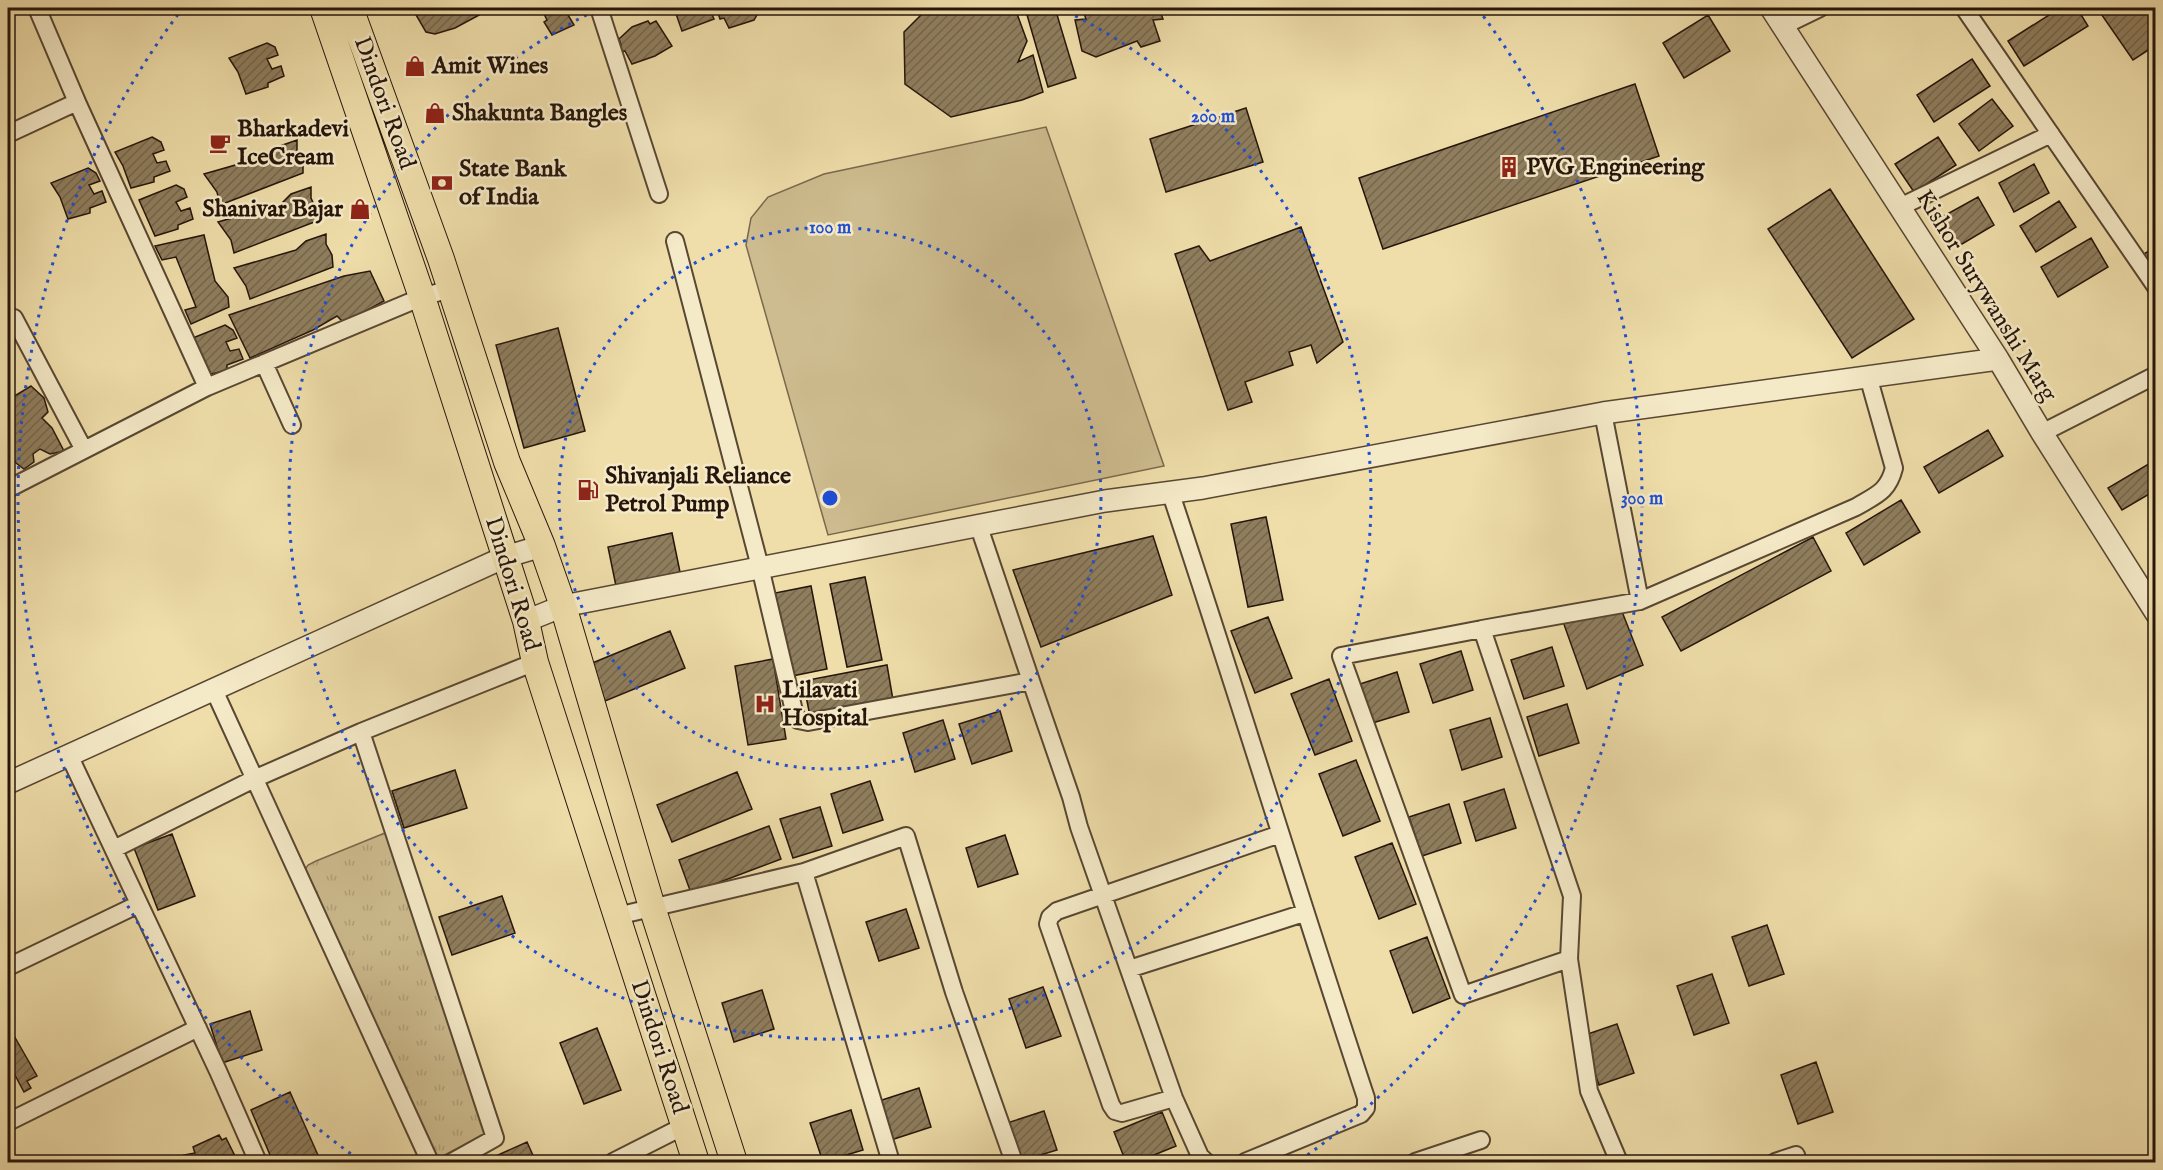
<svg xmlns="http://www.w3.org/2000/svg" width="2163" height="1170" font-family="'IM FELL English',serif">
<defs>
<pattern id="park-tufts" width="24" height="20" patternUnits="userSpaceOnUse" patternTransform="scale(1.5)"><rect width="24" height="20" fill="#cdbc8f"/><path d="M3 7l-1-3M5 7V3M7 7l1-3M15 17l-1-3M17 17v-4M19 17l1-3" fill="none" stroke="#b0a17a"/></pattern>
<pattern id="building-hatch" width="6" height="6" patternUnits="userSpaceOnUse" patternTransform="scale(1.5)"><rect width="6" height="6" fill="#8f7e5e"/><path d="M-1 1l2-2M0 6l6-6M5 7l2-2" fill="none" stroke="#75664c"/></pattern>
</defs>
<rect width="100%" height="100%" fill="#efdeaa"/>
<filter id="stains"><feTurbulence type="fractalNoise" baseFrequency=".00333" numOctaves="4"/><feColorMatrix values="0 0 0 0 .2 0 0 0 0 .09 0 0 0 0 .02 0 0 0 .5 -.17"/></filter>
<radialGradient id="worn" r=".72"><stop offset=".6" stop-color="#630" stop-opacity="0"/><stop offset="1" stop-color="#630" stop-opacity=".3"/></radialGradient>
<path fill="#cdbc8f" stroke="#7a684d" stroke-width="1.5" d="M1046,127L1164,466L828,535L746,245L751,218L768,197L824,174Z"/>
<path fill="url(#park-tufts)" stroke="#7a684d" stroke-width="1.5" d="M385,833L390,838L487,1133L435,1160L304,871L308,865L316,861Z"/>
<path fill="url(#building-hatch)" stroke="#26150b" stroke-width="1.5" d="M412,8H477V10L481,14L455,28L435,34L426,32Z
M541,8H578L568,15L574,25L552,35L544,22L547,20Z
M674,8H716L711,12L714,19L682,31Z
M722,8H756L758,13L754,20L729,28L724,18L720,19L718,13L723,10Z
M928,8H1010L1016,11L1027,41L1018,62L1033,55L1043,92L1022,100L951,117L905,84L904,32Z
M1025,8H1055L1076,78L1048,87Z
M1082,8H1159L1163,19L1153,20L1160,41L1141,47L1137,41L1096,57L1082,51L1075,20L1086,19Z
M2060,8H2077L2088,26L2024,66L2008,41Z
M2097,8H2156V45L2133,60Z
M1708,15L1730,51L1684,78L1663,43Z
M648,21L650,24L656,21L672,46L655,56L632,64L625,51L616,52L614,49L621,45L619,39L632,27Z
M267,43L275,47L278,55L267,59L272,69L281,66L284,76L268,83V87L246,94L238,72L229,58Z
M1972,59L1990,86L1934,122L1917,95Z
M1635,84L1659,156L1383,249L1359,178Z
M1992,99L2013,126L1979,151L1959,124Z
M1246,108L1263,162L1166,192L1150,139Z
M152,137L161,142L164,150L153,154L157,163L166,161L170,171L154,177V182L131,188L123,166L115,152Z
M1938,137L1956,165L1914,192L1895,164Z
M297,140V151L303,161V173L220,205L217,192L204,174L267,156L277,147Z
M2034,164L2049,193L2014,212L1999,183Z
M88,168L96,173L100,181L89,185L94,194L102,191L106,202L90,208V213L68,219L60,197L51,183Z
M176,185L184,189L187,197L176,202L181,211L190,208L193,219L178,225V229L155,236L139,200Z
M311,187V198L316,209L317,221L234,253L231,240L218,222L281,204L291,194Z
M1830,189L1914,319L1852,358L1768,229Z
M1978,197L1994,225L1957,247L1940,218Z
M2059,201L2076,227L2036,252L2020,226Z
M1301,227L1343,342L1317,363L1311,345L1289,352L1293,365L1245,382L1252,402L1228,410L1175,254L1199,246L1210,261Z
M326,234V244L332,255L333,267L250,299L246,286L234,268L296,250L306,241Z
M204,235L215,281L228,297L229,307L191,324L185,310L196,307L176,257L162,260L155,246Z
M2091,238L2108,267L2058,297L2041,267Z
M2156,247V279L2142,255Z
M370,271L384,301L344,323L337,316L313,330L250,358L229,315L344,276Z
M225,325L233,330L237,338L226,342L230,351L239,349L243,359L227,365V370L204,376L188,340Z
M558,328L585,431L524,448L496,345Z
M31,386L44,398L48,412L42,418L52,428L64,451L50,454L40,449L33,454L34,462L24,469L16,463L8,449V400Z
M1988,430L2003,456L1939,493L1924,467Z
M2152,462L2156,468V490L2122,510L2108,488Z
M1901,500L1920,532L1864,565L1846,533Z
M1266,517L1283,600L1248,607L1231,524Z
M672,533L680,572L616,586L608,547Z
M1153,536L1172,595L1041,647L1013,570Z
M1813,537L1831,571L1681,651L1662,617Z
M865,577L882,660L847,667L830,584Z
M811,586L827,669L792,676L775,593Z
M1621,609L1643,665L1587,689L1561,616Z
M1268,617L1292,678L1255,693L1231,631Z
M670,631L685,668L605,701L590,664Z
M1552,647L1564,686L1524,699L1511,660Z
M1461,651L1473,690L1433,703L1420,664Z
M773,659L786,739L748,745L735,666Z
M887,665L893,700L810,716L803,681Z
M1397,672L1409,712L1369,724L1357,685Z
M1329,679L1352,741L1315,755L1291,694Z
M1567,704L1579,743L1539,756L1527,717Z
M1000,711L1012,751L972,764L959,724Z
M1490,718L1502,757L1462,770L1450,730Z
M943,720L955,759L915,772L903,733Z
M1356,760L1380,821L1343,836L1319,774Z
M455,770L467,808L404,828L392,791Z
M737,772L752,809L672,842L657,805Z
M870,781L883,820L843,833L831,794Z
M1504,789L1516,828L1476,841L1464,802Z
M1449,804L1461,843L1422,856L1409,817Z
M820,807L832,846L793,858L780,819Z
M769,826L781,859L691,893L679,860Z
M172,834L195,896L158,910L134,848Z
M1005,835L1018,874L978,887L966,848Z
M1392,843L1416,904L1379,919L1355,857Z
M502,896L515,933L452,955L439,917Z
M906,909L919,948L879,961L866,922Z
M1767,925L1784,974L1749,986L1732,937Z
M1427,937L1450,998L1413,1013L1390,951Z
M1712,974L1729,1023L1694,1035L1677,986Z
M1043,987L1061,1036L1026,1048L1009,999Z
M762,990L774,1029L734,1042L722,1003Z
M250,1011L262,1050L222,1063L210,1024Z
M1617,1024L1634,1073L1599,1085L1582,1036Z
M597,1028L621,1090L584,1104L560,1043Z
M13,1034L37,1076L27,1081L31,1088L24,1092L8,1062V1037Z
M1816,1062L1833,1112L1798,1124L1781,1075Z
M919,1088L931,1127L891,1140L879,1101Z
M290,1092L321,1162H273L251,1110Z
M851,1110L863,1150L823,1162L810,1123Z
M1044,1111L1057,1150L1017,1162L1004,1124Z
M1162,1112L1176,1146L1137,1162H1126L1114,1132Z
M219,1135L222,1140L226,1138L238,1162H188L184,1155L195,1153L193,1147Z
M527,1142L536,1162H491L489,1159Z
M1456,1154L1459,1162H1432Z"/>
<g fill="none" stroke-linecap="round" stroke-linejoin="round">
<defs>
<path id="minor" d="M37,8L77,102L207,387
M599,8L659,194
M1964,8L2156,287
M1783,26L1820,8
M8,134L77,102
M1900,207L2051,134
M675,241L760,567L794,711L798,720L808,722L1031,681L1071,797L1079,827L1174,1098L1200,1156L1206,1162
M8,320L14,318L84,450
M264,363L292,425
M2042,433L2156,375
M8,489L207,387L422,297L450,289
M1170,491C1237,692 1299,896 1366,1098V1108L1361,1114L1245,1162
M978,524L1031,681
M1640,601L1856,507C1876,495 1888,492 1894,468L1868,376
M1482,629L1640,601L1603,413
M214,690L430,1162
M361,732L495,1138L452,1162
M69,755L218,1071L258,1162
M114,849L254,779L361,732L535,662
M804,872L891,1162
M617,916L804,872L906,836L954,992L1014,1162
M1569,959L1463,995L1341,656L1482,629L1572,896L1569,959L1589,1091L1619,1162
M8,967L139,904
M1129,969L1304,913
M1174,1098L1122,1113L1115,1111L1111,1105L1048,924L1050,917L1057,911L1280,834
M8,1122L198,1028
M613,1162L684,1126
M1415,1162L1481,1140
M1775,1162L1796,1155L1798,1162"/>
<path id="tertiary" d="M1771,8L1998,359L2042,433L2156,613
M526,621L563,606L1105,501L1203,488L1603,413L1998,359
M8,783L505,557L542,546"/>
<path id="primary" d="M323,8L422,297L526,621L535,662L696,1162
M350,8L441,259L507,462L542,546L563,606L652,907L734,1162"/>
</defs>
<use href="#minor" stroke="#584733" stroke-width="20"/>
<use href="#tertiary" stroke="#584733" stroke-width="24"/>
<use href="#primary" stroke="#26150b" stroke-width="28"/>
<use href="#minor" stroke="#f5eac8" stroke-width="16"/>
<use href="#tertiary" stroke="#f5eac8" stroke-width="21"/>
<use href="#primary" stroke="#efdeaa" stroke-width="26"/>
</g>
<g fill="none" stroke="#1d4ed8" stroke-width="3" stroke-dasharray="3 6">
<circle cx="830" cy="498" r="271"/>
<path d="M1059 8A541 541 0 1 1 601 8"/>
<path d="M358 1159A812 812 0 0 1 182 9M1478 9A812 812 0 0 1 1302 1159"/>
</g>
<defs>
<symbol id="shop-bare" viewBox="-9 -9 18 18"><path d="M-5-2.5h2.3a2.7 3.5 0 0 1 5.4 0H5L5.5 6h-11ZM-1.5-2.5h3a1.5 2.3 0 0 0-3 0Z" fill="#8f2418" stroke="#f5eac8" stroke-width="2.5" paint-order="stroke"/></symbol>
<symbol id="cafe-bare" viewBox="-9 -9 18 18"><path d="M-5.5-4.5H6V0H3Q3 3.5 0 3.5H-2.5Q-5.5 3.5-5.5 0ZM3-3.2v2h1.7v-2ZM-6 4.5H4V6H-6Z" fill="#8f2418" stroke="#f5eac8" stroke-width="2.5" paint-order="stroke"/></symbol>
<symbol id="building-bare" viewBox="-9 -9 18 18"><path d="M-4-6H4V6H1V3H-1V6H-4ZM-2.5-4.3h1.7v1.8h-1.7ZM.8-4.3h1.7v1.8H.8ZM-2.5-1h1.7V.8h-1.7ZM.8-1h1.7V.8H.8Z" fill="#8f2418" stroke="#f5eac8" stroke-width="2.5" paint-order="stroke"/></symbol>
<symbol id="bank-bare" viewBox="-9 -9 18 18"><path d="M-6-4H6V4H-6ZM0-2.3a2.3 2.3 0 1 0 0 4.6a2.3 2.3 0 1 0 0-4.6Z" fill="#8f2418" stroke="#f5eac8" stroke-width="2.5" paint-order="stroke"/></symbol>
<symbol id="fuel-bare" viewBox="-9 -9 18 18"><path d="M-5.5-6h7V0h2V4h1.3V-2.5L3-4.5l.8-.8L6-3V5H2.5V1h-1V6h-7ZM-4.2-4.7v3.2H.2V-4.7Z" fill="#8f2418" stroke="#f5eac8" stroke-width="2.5" paint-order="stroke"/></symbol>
<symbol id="hospital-bare" viewBox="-9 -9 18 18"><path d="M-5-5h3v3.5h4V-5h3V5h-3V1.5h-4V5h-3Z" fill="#8f2418" stroke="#f5eac8" stroke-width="2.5" paint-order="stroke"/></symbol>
</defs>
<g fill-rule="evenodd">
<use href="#shop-bare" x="400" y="51" width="30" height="30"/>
<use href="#shop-bare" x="420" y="98" width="30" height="30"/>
<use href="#cafe-bare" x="205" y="128" width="30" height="30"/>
<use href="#building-bare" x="1494" y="152" width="30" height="30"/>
<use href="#bank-bare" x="427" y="168" width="30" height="30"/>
<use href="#shop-bare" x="345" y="194" width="30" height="30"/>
<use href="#fuel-bare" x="573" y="475" width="30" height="30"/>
<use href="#hospital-bare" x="750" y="689" width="30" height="30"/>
</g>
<g text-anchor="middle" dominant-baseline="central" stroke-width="5" stroke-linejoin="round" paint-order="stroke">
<g font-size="24" font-weight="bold" fill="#26150b" stroke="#f5eac8" text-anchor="start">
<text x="432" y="66">Amit Wines</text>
<text x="452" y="113">Shakunta Bangles</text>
<text x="237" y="129">Bharkadevi<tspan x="237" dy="28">IceCream</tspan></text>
<text x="1526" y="167">PVG Engineering</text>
<text x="459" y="169">State Bank<tspan x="459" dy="28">of India</tspan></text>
<text x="343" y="209" text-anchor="end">Shanivar Bajar</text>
<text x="605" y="476">Shivanjali Reliance<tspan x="605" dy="28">Petrol Pump</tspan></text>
<text x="782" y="690">Lilavati<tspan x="782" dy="28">Hospital</tspan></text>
</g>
<g font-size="24" fill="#26150b" stroke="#f5eac8">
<text transform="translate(384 103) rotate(70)">Dindori Road</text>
<text transform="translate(1986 296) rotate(58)">Kishor Surywanshi Marg</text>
<text transform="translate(512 584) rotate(73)">Dindori Road</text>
<text transform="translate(659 1047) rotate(72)">Dindori Road</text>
</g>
</g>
<circle cx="830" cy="498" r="9" fill="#1d4ed8" stroke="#f5eac8" stroke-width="3"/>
<g font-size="18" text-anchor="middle" font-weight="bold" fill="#1d4ed8" stroke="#f5eac8" stroke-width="5" stroke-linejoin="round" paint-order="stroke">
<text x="1213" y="122">200 m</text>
<text x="830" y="233">100 m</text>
<text x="1642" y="504">300 m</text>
</g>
<rect width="2163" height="1170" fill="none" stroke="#efdeaa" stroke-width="30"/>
<rect x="9" y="9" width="2145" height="1152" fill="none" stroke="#26150b" stroke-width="3"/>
<rect x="15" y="15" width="2133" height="1140" fill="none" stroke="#26150b" stroke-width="1.5"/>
<rect width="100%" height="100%" filter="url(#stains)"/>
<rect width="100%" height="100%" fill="url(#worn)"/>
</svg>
